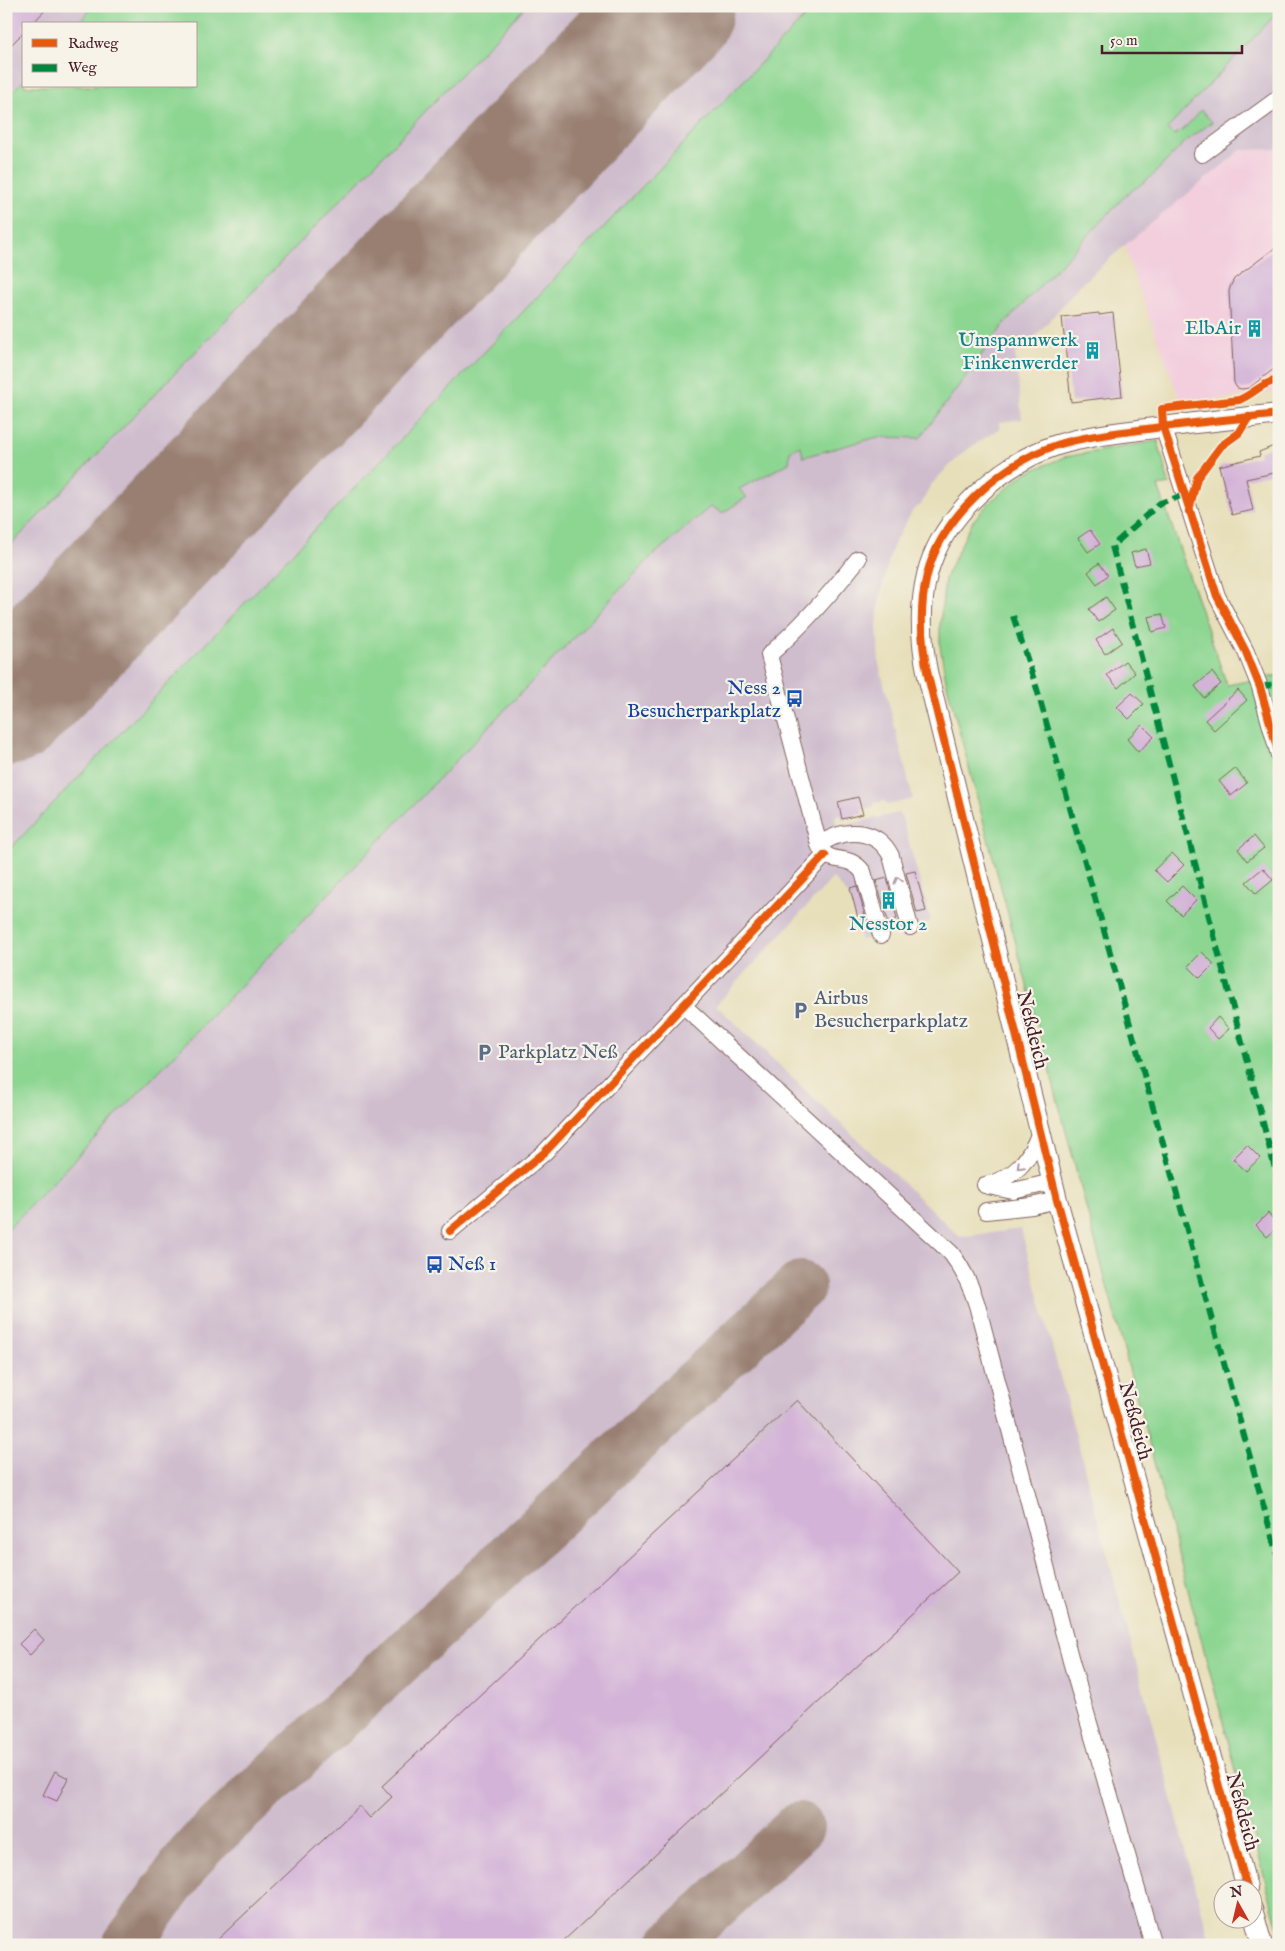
<svg xmlns="http://www.w3.org/2000/svg" width="1285" height="1951" font-family="'IM FELL English',serif">
<rect width="100%" height="100%" fill="#f7f3e8"/>
<filter id="ink" filterUnits="userSpaceOnUse"><feTurbulence type="fractalNoise" baseFrequency=".02" numOctaves="2"/><feDisplacementMap in="SourceGraphic" scale="10" xChannelSelector="R" yChannelSelector="G"/><feConvolveMatrix kernelMatrix="1 2 1 2 8 2 1 2 1" color-interpolation-filters="sRGB"/></filter>
<filter id="wash" filterUnits="userSpaceOnUse"><feTurbulence type="fractalNoise" baseFrequency=".0096" numOctaves="4" result="noise"/><feDisplacementMap in="SourceGraphic" scale="20" xChannelSelector="R" yChannelSelector="G"/><feGaussianBlur stdDeviation="1.12" result="paint"/><feColorMatrix in="noise" values="0 0 0 0 0 0 0 0 0 0 0 0 0 0 0 0 0 1.4 0 .05"/><feComposite in="paint" operator="in"/></filter>
<g filter="url(#wash)">
<rect width="100%" height="100%" fill="#e7dfba"/>
<path fill="#f3cfde" d="M1279,149V392L1181,403L1131,267L1125,245L1241,150Z"/>
<path fill="#cfbdce" fill-rule="evenodd" d="M6,6H1279V149L1241,150L1125,245L1082,283L1034,338L1015,354L1022,419L999,422L1000,428L968,449L947,468L930,486L921,505L913,510L895,541L890,555L879,602L877,625L879,664L913,799L887,805L885,801L874,803V807L835,816L837,827L898,813L902,818L931,921L861,940L849,896L833,878L716,1005L960,1237L1021,1229L1211,1945H6ZM24,24H196V86H24Z"/>
<path fill="#8dd692" stroke="#6c7a5e" d="M94,6H526L6,550V98L24,80V86H196V24H77Z
M815,6H1279V11L1167,129L1174,135L1183,130L1201,110L1212,122L1184,143L1152,176L1126,195L1005,323L920,438L878,437L803,457L801,446L790,451L789,463L739,489L747,497L722,513L711,506L651,557L6,1231V853Z
M1158,441L1169,484L1158,486L1227,685L1279,675V1932L946,681L940,646V625L945,578L972,522L990,502L1024,474L1064,457Z"/>
<g fill="none" stroke-linecap="round" stroke-linejoin="round">
<path stroke="#987f72" stroke-width="50" d="M6,640C32,641 55,635 79,628
M127,1945L191,1856L204,1842L801,1286
M672,1945L799,1827"/>
<path stroke="#987f72" stroke-width="126" d="M6,703L671,6"/>
</g>
<g id="blocks">
<path fill="#d3b3d8" d="M6,6H49L32,24H24V32L6,50Z
M1279,245V365L1249,388L1242,389L1237,388L1234,383L1229,291L1231,285L1234,279Z
M1099,313V315L1113,313L1122,396L1071,402L1062,317Z
M1279,444V472L1246,479L1253,510L1232,515L1219,466L1260,456L1259,452Z
M1090,530L1100,544L1088,552L1078,538Z
M1146,549L1150,563L1135,566L1131,553Z
M1099,563L1108,575L1097,584L1088,572Z
M1106,597L1115,610L1098,622L1089,609Z
M1162,614L1166,628L1152,632L1148,617Z
M1113,628L1122,642L1105,654L1096,640Z
M1125,661L1135,673L1118,688L1107,675Z
M1212,672L1221,684L1204,698L1195,686Z
M1238,690L1247,700L1214,730L1205,720Z
M1132,693L1144,704L1129,719L1117,707Z
M1142,725L1154,737L1138,752L1127,739Z
M1235,768L1247,783L1231,796L1219,781Z
M858,797L863,814L842,819L838,802Z
M1254,836L1264,848L1247,861L1238,849Z
M1172,853L1184,865L1167,882L1154,870Z
M1263,868L1273,880L1256,894L1246,882Z
M915,871L926,911L917,913L906,873Z
M887,878L897,919L888,921L876,881Z
M857,886L868,927L861,929L850,888Z
M1182,886L1196,900L1181,915L1167,901Z
M1202,952L1214,964L1200,978L1188,966Z
M1218,1017L1229,1029L1218,1039L1208,1028Z
M1247,1145L1260,1158L1246,1171L1233,1159Z
M1268,1213L1279,1226L1267,1237L1256,1225Z
M797,1400L958,1572L559,1945H212L359,1806L370,1818L392,1797L382,1786Z
M34,1629L44,1640L30,1655L19,1644Z
M55,1771L68,1778L57,1801L43,1795Z"/>
</g>
</g>
<g filter="url(#ink)">
<use href="#blocks" fill-opacity="0" stroke="#81625d" stroke-width="1"/>
<g fill="none" stroke-linecap="round" stroke-linejoin="round">
<defs>
<path id="minor" d="M1202,154L1279,98
M1163,426L1217,596L1246,652L1260,687L1279,755
M858,559C829,596 804,624 769,655L819,845C829,868 847,851 863,872L881,935
M819,845C843,827 877,828 891,856L910,927
M684,1006L951,1253C963,1269 971,1286 977,1305L1071,1661L1153,1945
M985,1185C1015,1179 1030,1159 1040,1132
M988,1186L1013,1191L1053,1182
M986,1211L1032,1206L1057,1200
M450,1231L545,1152L825,855"/>
<path id="tertiary" d="M1247,1888L1057,1200L928,676C921,643 919,608 927,575C941,517 1002,463 1057,445C1086,436 1116,433 1147,429C1190,423 1235,419 1279,414
M1252,1909L1262,1945"/>
</defs>
<use href="#minor" stroke="#81625d" stroke-width="18"/>
<use href="#tertiary" stroke="#81625d" stroke-width="22"/>
<use href="#minor" stroke="#fff" stroke-width="16"/>
<use href="#tertiary" stroke="#fff" stroke-width="20"/>
<path stroke="#00873e" stroke-width="6" stroke-dasharray="12 6" stroke-linecap="butt" d="M1184,495L1160,503L1112,546L1279,1184
M1013,616L1037,689L1279,1562
M1260,687L1279,683"/>
<defs>
<path id="cycleway" d="M1279,380C1260,383 1256,393 1239,400L1162,409L1163,426L1217,596L1246,652L1260,687L1279,755
M1189,511L1197,478L1221,446L1239,433L1249,417
M450,1231L545,1152L825,855
M1247,1888L1057,1200L928,676C921,643 919,608 927,575C941,517 1002,463 1057,445C1086,436 1116,433 1147,429C1190,423 1235,419 1279,414"/>
</defs>
<use href="#cycleway" stroke="#f7f3e8" stroke-width="11"/>
<use href="#cycleway" stroke="#e8590c" stroke-width="8"/>
</g>
<defs><path id="oneway-chevron" d="M-2-3.5L2.5 0L-2 3.5" fill="none" stroke-width="1.6" stroke-linecap="round" stroke-linejoin="round" transform="scale(1.25)"/></defs>
<g stroke="#ae9aa0">
<use href="#oneway-chevron" transform="translate(898 880) rotate(-105)"/>
<use href="#oneway-chevron" transform="translate(1020 1166) rotate(135)"/>
</g>
</g>
<defs>
<symbol id="building-bare" viewBox="-9 -9 18 18"><path d="M-4-6H4V6H1V3H-1V6H-4ZM-2.5-4.3h1.7v1.8h-1.7ZM.8-4.3h1.7v1.8H.8ZM-2.5-1h1.7V.8h-1.7ZM.8-1h1.7V.8H.8Z" fill="#0f9aa8" stroke="#f7f3e8" stroke-width="2.5" paint-order="stroke"/></symbol>
<symbol id="bus-bare" viewBox="-9 -9 18 18"><path d="M-5-6H5V4H4V6H2V4H-2V6H-4V4H-5ZM-3.5-4V0h7V-4ZM-3.5 1.2v1.5H-2V1.2ZM2 1.2v1.5H3.5V1.2Z" fill="#1a4fb4" stroke="#f7f3e8" stroke-width="2.5" paint-order="stroke"/></symbol>
<symbol id="parking-bare" viewBox="-9 -9 18 18"><path d="M-3.5-5.5H1a3.5 3.5 0 0 1 0 7H-1V5.5H-3.5ZM-1-3.4V-.6H.8a1.4 1.4 0 0 0 0-2.8Z" fill="#5c6f8a" stroke="#f7f3e8" stroke-width="2.5" paint-order="stroke"/></symbol>
</defs>
<g fill-rule="evenodd">
<use href="#building-bare" x="1242" y="316" width="25" height="25"/>
<use href="#building-bare" x="1080" y="338" width="25" height="25"/>
<use href="#bus-bare" x="782" y="686" width="25" height="25"/>
<use href="#building-bare" x="876" y="888" width="25" height="25"/>
<use href="#parking-bare" x="788" y="998" width="25" height="25"/>
<use href="#parking-bare" x="472" y="1040" width="25" height="25"/>
<use href="#bus-bare" x="422" y="1252" width="25" height="25"/>
</g>
<g text-anchor="middle" dominant-baseline="central" stroke-width="4.5" stroke-linejoin="round" paint-order="stroke">
<g font-size="20" fill="#0d838f" stroke="#f7f3e8" text-anchor="end">
<text x="1241" y="328">ElbAir</text>
<text x="1078" y="340">Umspannwerk<tspan x="1078" dy="23">Finkenwerder</tspan></text>
<text x="888" y="924" text-anchor="middle">Nesstor 2</text>
</g>
<g font-size="20" fill="#164399" stroke="#f7f3e8" text-anchor="end">
<text x="781" y="688">Ness 2<tspan x="781" dy="23">Besucherparkplatz</tspan></text>
<text x="448" y="1264" text-anchor="start">Neß 1</text>
</g>
<g font-size="20" fill="#4e5e75" stroke="#f7f3e8" text-anchor="start">
<text x="814" y="998">Airbus<tspan x="814" dy="23">Besucherparkplatz</tspan></text>
<text x="498" y="1052">Parkplatz Neß</text>
</g>
<g font-size="20" fill="#4a1f2b" stroke="#f7f3e8">
<text transform="translate(1032 1030) rotate(76)">Neßdeich</text>
<text transform="translate(1135 1421) rotate(75)">Neßdeich</text>
<text transform="translate(1242 1812) rotate(75)">Neßdeich</text>
</g>
</g>
<rect width="1285" height="1951" fill="none" stroke="#f7f3e8" stroke-width="25"/>
<rect x="22" y="22" width="175" height="65" fill="#f7f3e8" stroke="#b29e9c"/>
<rect x="32" y="39" width="25" height="8" fill="#e8590c" stroke="#b29e9c"/>
<text x="68" y="48" font-size="15" fill="#4a1f2b">Radweg</text>
<rect x="32" y="64" width="25" height="8" fill="#00873e" stroke="#b29e9c"/>
<text x="68" y="72" font-size="15" fill="#4a1f2b">Weg</text>
<g transform="translate(1238 1904) rotate(352)"><circle r="24" fill="#f7f3e8" stroke="#b29e9c"/>
<path d="M0-4L9 19L0 12L-9 19Z" fill="#c8321e"/>
<text y="-8" font-size="14" font-weight="bold" text-anchor="middle" fill="#4a1f2b">N</text>
</g>
<path d="M1102 45v8h140v-8" fill="none" stroke="#4a1f2b" stroke-width="2.5"/>
<text x="1110" y="45" font-size="15" fill="#4a1f2b" stroke="#f7f3e8" stroke-width="4" paint-order="stroke">50 m</text>
</svg>
